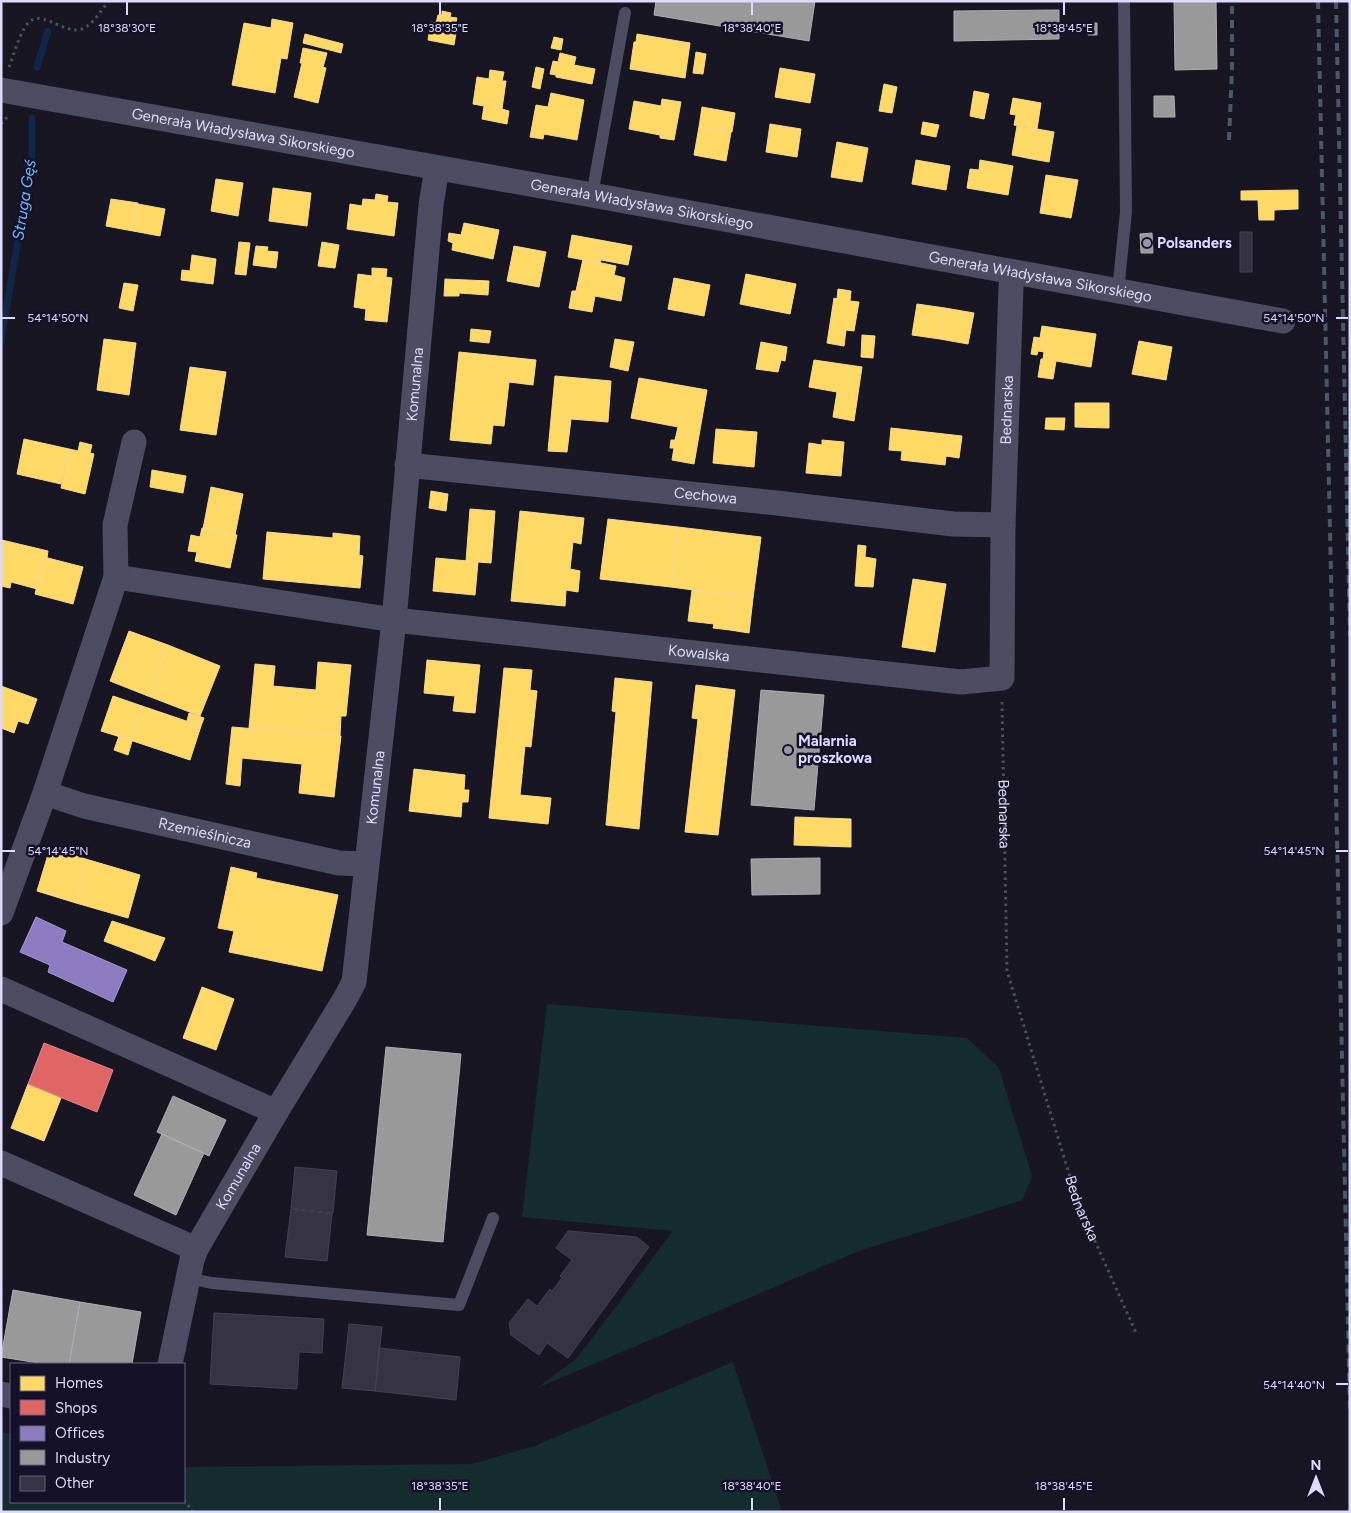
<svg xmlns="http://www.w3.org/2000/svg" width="1351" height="1513" font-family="Figtree,sans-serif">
<rect width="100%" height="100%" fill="#181623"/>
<path fill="#152d2e" d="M547,1004L967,1038L999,1068L1032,1176L1023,1200L859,1251L537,1388L577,1358L673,1231L522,1217Z
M733,1362L782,1512H1V1432L11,1434V1502H184V1467L471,1464L532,1447Z"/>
<path fill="#ffd966" stroke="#f5d993" d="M442,11L451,13L450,17L457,18L455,27H457L454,45L428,40L431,22L436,23L438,15H442Z
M272,19L293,23L287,59L281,58L275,93L232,85L244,23L271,28Z
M305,34L343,44L341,53L303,43Z
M637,34L690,43L685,78L630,69L634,42H636Z
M554,37L563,39L561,50L551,48Z
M303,48L327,53L323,67L326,68L318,103L294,97L302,63H300Z
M696,52L706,54L703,74L693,73Z
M560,53L576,57L574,65L595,69L592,84L556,77V75L550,74L553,61L558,62Z
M536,67L544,69L540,89L532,87Z
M780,68L815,74L810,103L775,97Z
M490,70L504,72L502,81H506L502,109L509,111L507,124L482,119L484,106L473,104L477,77L489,79Z
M884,84L897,87L892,113L879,111Z
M974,91L989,94L984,119L970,116Z
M551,93L584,100L577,140L544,134L543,139L530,137L536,105L548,107Z
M1013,98L1041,103L1037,129L1014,125L1016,115L1010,114Z
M662,99L681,102L674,140L660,138V135L629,129L634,101L661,106Z
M702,107L735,113L732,132L699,127Z
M923,122L939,125L936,137L921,134Z
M770,124L801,129L797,157L766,152Z
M1017,126L1037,129L1032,159L1012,155Z
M699,127L731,132L726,161L694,155Z
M1037,129L1054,132L1049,162L1032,159Z
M837,142L868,148L862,182L831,177Z
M916,160L950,166L946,190L912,184Z
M980,160L1013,166L1008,195L967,188L970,169L979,170Z
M1046,175L1078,180L1071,218L1040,213Z
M216,179L243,183L238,216L211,211Z
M273,188L311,193L307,226L269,221Z
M1298,190V209L1274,210V220H1259L1258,200H1241V191Z
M376,194L388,196L387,202L398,203L394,236L347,229L350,204L362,206L363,199L375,200Z
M111,199L138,203L133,231L106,226Z
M138,204L165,209L160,236L133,231Z
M464,223L499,230L493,259L452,250L453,243L448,241L449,233L461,235Z
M572,235L605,241L600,263L568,257Z
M605,241L632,246L628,265L601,260Z
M239,242L250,243L248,259L237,258Z
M322,242L339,245L335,268L318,266Z
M256,246L268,247L267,251L278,252L276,268L253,265Z
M514,246L546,252L539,287L507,281Z
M192,255L216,259L213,284L181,280L182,270L190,271Z
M237,258L248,259L246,275L235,274Z
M583,259L616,266L614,275L625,278L621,301L595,296L592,312L569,308L572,291H576Z
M372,268L387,269L386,277L392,278L387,322L365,320L366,309L354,307L358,274L372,276Z
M746,274L796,284L790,314L740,304Z
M674,278L710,285L704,316L668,309Z
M445,279L489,281L488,295L459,293V296H444Z
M124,283L138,285L133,311L119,308Z
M838,289L851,291L850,301L859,302L854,331L846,330L844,346L827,343L834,298L837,299Z
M917,304L945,308L940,339L912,335Z
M945,308L974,313L968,344L940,339Z
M1042,326L1096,334L1091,367L1056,361L1053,379L1038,377L1041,359H1043L1044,352L1038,351L1037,355L1031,354L1034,337L1040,338Z
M471,329L491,331L489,343L470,341Z
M862,335L875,336L873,358L861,357Z
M104,339L136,343L129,395L97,390Z
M615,339L634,342L628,371L610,367Z
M1139,341L1172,347L1166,380L1132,374Z
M761,342L787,347L785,361L781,360L778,372L756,369Z
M459,352L536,360L533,385L509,382L504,426L493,425L491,444L450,440Z
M814,360L862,367L854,421L833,417L837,392L809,387Z
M190,367L226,372L216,435L180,430Z
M555,376L611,381L608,422L571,419L567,452L548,451Z
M639,378L707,390L694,464L672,460L674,448H670L671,440H675L678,427L631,418Z
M1075,403H1109V428L1075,427Z
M1046,418H1065L1064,430L1045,429Z
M891,428L962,436L959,458L946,456L945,465L901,460L902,451L889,450Z
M716,429L757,432L754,467L713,463Z
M24,439L69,449L61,484L17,474Z
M822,440L844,442L841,476L806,473L809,443L822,445Z
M80,442L92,445L90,453L94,454L85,494L61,488L69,449L78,451Z
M152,470L186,476L183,493L150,487Z
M211,487L243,494L235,535L203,529Z
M431,491L448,494L446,511L429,508Z
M470,509L495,511L491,563L466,561Z
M520,511L584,518L581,544L573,542L570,569L580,571L578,592L566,590L565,606L511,601Z
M608,519L678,527L671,587L600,579Z
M678,527L761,537L753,598L671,587Z
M202,528L237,535L230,568L195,561L197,552L188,551L191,535L200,537Z
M267,532L333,538V533L360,536L359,555L363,556L360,588L263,579Z
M2,540L48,551L47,558L44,557L37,589L11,582L10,588L1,586Z
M858,545L866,546L865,557L876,559L873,587L855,586Z
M44,557L83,567L73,604L35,594Z
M436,558L478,562L475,595L433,591Z
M913,579L946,584L935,652L902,647Z
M692,590L734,595L730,630L713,628L714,624L688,621Z
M734,595L753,598L749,633L730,630Z
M129,631L168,645L148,696L110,681Z
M168,645L220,666L200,716L148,696Z
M427,660L480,665L475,713L453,711L455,696L424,693Z
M318,662L351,665L346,716H341L340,736L249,728L255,664L275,666L273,686L316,690Z
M504,668L532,670L530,690L537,691L531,747L525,746L520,795L551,798L548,824L489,818Z
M615,678L652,682L639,829L606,825L616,712L612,711Z
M696,685L735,690L718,835L685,832L698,719L692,718Z
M1,686L37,699L28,724L18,721L14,733L1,728Z
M113,696L142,706L130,740L101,731Z
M142,706L201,726L190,760L130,740Z
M189,713L204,718L201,726L187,721Z
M232,727L341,736L334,797L299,793L302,764L242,758L240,786L226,784Z
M119,736L132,741L128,755L114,750Z
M414,769L465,775L464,790H469L468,802H462L461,817L409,811Z
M795,817L851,819V847L794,845Z
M50,848L89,860L76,903L37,891Z
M89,860L140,875L128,918L76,903Z
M231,867L257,873L256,878L338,895L322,971L229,952L234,931L218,928Z
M112,921L146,932L138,954L104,941Z
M146,932L165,938L155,961L138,954Z
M202,987L234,999L216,1050L183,1038Z
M28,1084L61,1098L44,1141L11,1128Z"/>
<path fill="#e06666" stroke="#df8993" d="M44,1043L113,1070L97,1112L28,1084Z"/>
<path fill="#8e7cc3" stroke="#a698d4" d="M36,917L66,931L62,942L127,970L113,1002L48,972L50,965L20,952Z"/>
<path fill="#999" stroke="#adacb7" d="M656,1H815L809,41L654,15Z
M1174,1H1216L1217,69L1175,70Z
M1059,10V39L954,41V11Z
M1088,23H1097V35H1088Z
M1154,96H1174L1175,117H1154Z
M1152,233L1153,253H1141L1140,234Z
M761,690L824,695L814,810L751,805Z
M820,858V894L752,895L751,859Z
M386,1047L461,1054L443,1242L367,1235Z
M173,1096L226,1120L209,1156L157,1132Z
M162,1134L204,1153L176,1215L134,1195Z
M13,1290L80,1302L69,1364H45L1,1357Z
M80,1302L141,1312L132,1364H69Z"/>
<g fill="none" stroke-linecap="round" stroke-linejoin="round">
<path stroke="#122648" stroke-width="7" d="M37,67L48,31
M1,341L32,156V118"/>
</g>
<path fill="#363444" stroke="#454156" d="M1240,232H1252V272H1240Z
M295,1167L337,1171L333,1213L291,1208Z
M291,1209L332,1214L327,1261L285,1257Z
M568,1231L637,1237L649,1247L568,1358L547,1343L539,1355L511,1335L509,1323L528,1299L537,1306L550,1289L552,1291L562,1278L560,1276L572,1260L556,1248Z
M214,1313L324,1319L322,1353L299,1352L297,1389L210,1384Z
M349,1324L382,1327L375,1391L342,1388Z
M379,1348L460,1357L456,1400L375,1391Z
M450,1482H462V1491H450Z"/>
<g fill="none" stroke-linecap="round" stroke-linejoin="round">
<g stroke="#47525f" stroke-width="3" stroke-dasharray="2.5 4" stroke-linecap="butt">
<path d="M9,67C14,54 18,39 25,27C39,4 63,36 82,29C93,25 101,10 109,1"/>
<path d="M1,124L9,115"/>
<path id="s1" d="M1002,702L1007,971L1078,1203L1137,1335"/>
<path d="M184,1500L193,1512"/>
</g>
<path stroke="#4c4c62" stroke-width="12" d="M592,195L625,13
M1118,291L1126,212L1124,1
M188,1278L212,1283L459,1305L493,1218"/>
<g stroke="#4c4c62" stroke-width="25">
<path id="s2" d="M1,90L592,195L1283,321"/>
<path id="s3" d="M407,465L777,503L953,524L1003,525"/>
<path id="s4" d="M116,577L394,620L961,682L1002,678L1003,525L1011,286L1014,272"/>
<path id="s5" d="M45,793L84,806L339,863L366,864"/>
<path d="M1,913L45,793L116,577L115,525L134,442"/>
<path d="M1,989L276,1112"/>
<path d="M1,1163L196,1249"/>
<path id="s6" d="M170,1364L192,1260L196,1249L276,1112L345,999L354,982L394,620L431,205L437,168"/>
<path d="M1,1394L11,1396"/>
</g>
<path stroke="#465a6a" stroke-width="4" stroke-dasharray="8 6" stroke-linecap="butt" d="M1318,1L1350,1411
M1336,1L1350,636
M1229,140L1232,69V1"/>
</g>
<path fill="none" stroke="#dddafd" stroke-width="2" d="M127,2V15M440,2V15M752,2V15M1064,2V15M2,318H15M1336,318H1348M2,851H15M1336,851H1348M1336,1384H1348M440,1498V1510M752,1498V1510M1064,1498V1510"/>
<g fill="#9895b1" stroke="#151128" stroke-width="2">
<circle cx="1147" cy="243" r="5"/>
<circle cx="788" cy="750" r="5"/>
</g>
<g text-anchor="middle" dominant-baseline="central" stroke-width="5" stroke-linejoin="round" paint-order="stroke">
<g font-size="15" fill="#dddafd" stroke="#151128">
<text stroke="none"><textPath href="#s2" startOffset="246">Generała Władysława Sikorskiego</textPath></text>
<text stroke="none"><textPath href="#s2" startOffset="651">Generała Władysława Sikorskiego</textPath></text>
<text stroke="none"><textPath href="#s2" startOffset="1056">Generała Władysława Sikorskiego</textPath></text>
<text stroke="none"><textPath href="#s6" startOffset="1029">Komunalna</textPath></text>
<text stroke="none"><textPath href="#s4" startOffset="1161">Bednarska</textPath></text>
<text stroke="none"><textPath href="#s3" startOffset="300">Cechowa</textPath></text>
<text stroke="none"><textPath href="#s4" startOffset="588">Kowalska</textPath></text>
<text stroke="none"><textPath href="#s6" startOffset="624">Komunalna</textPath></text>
<text stroke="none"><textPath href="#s1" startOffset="112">Bednarska</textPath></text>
<text stroke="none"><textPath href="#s5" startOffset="165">Rzemieślnicza</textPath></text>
<text stroke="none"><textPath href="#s6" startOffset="202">Komunalna</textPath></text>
<text stroke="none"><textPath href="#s1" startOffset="518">Bednarska</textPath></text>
</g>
<g font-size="15" font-weight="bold" fill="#dddafd" stroke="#151128" text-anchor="start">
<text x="1157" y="243">Polsanders</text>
<text x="798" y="741">Malarnia<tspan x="798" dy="17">proszkowa</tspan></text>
</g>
<g font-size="16" font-style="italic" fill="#6db9f8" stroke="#151128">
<text transform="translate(24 200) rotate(-81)">Struga Gęś</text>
</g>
</g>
<g font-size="12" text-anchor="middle" fill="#dddafd" stroke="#151128" stroke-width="5" stroke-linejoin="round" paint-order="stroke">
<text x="127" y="32">18°38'30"E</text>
<text x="440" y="32">18°38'35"E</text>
<text x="752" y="32">18°38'40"E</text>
<text x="1064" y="32">18°38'45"E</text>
<text x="58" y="322">54°14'50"N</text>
<text x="1294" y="322">54°14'50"N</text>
<text x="58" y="855">54°14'45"N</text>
<text x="1294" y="855">54°14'45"N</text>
<text x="1294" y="1389">54°14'40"N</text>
<text x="440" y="1490">18°38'35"E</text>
<text x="752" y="1490">18°38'40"E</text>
<text x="1064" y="1490">18°38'45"E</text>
</g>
<rect width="1351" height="1513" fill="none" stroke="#dddafd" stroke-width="5"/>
<rect x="10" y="1363" width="175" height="140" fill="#151128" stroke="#65617d"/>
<rect x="20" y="1376" width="25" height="15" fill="#ffd966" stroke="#65617d"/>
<text x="55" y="1388" font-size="15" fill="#dddafd">Homes</text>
<rect x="20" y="1400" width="25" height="15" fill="#e06666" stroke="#65617d"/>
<text x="55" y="1413" font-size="15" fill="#dddafd">Shops</text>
<rect x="20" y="1426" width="25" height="15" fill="#8e7cc3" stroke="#65617d"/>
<text x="55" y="1438" font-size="15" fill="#dddafd">Offices</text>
<rect x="20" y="1450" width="25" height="15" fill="#999999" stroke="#65617d"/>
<text x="55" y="1463" font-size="15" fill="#dddafd">Industry</text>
<rect x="20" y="1476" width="25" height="15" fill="#363444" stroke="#65617d"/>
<text x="55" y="1488" font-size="15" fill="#dddafd">Other</text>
<g transform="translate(1316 1478)" stroke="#151128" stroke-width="4" paint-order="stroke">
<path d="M0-4L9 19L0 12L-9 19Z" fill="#dddafd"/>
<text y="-8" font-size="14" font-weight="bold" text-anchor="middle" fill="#dddafd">N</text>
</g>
</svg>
